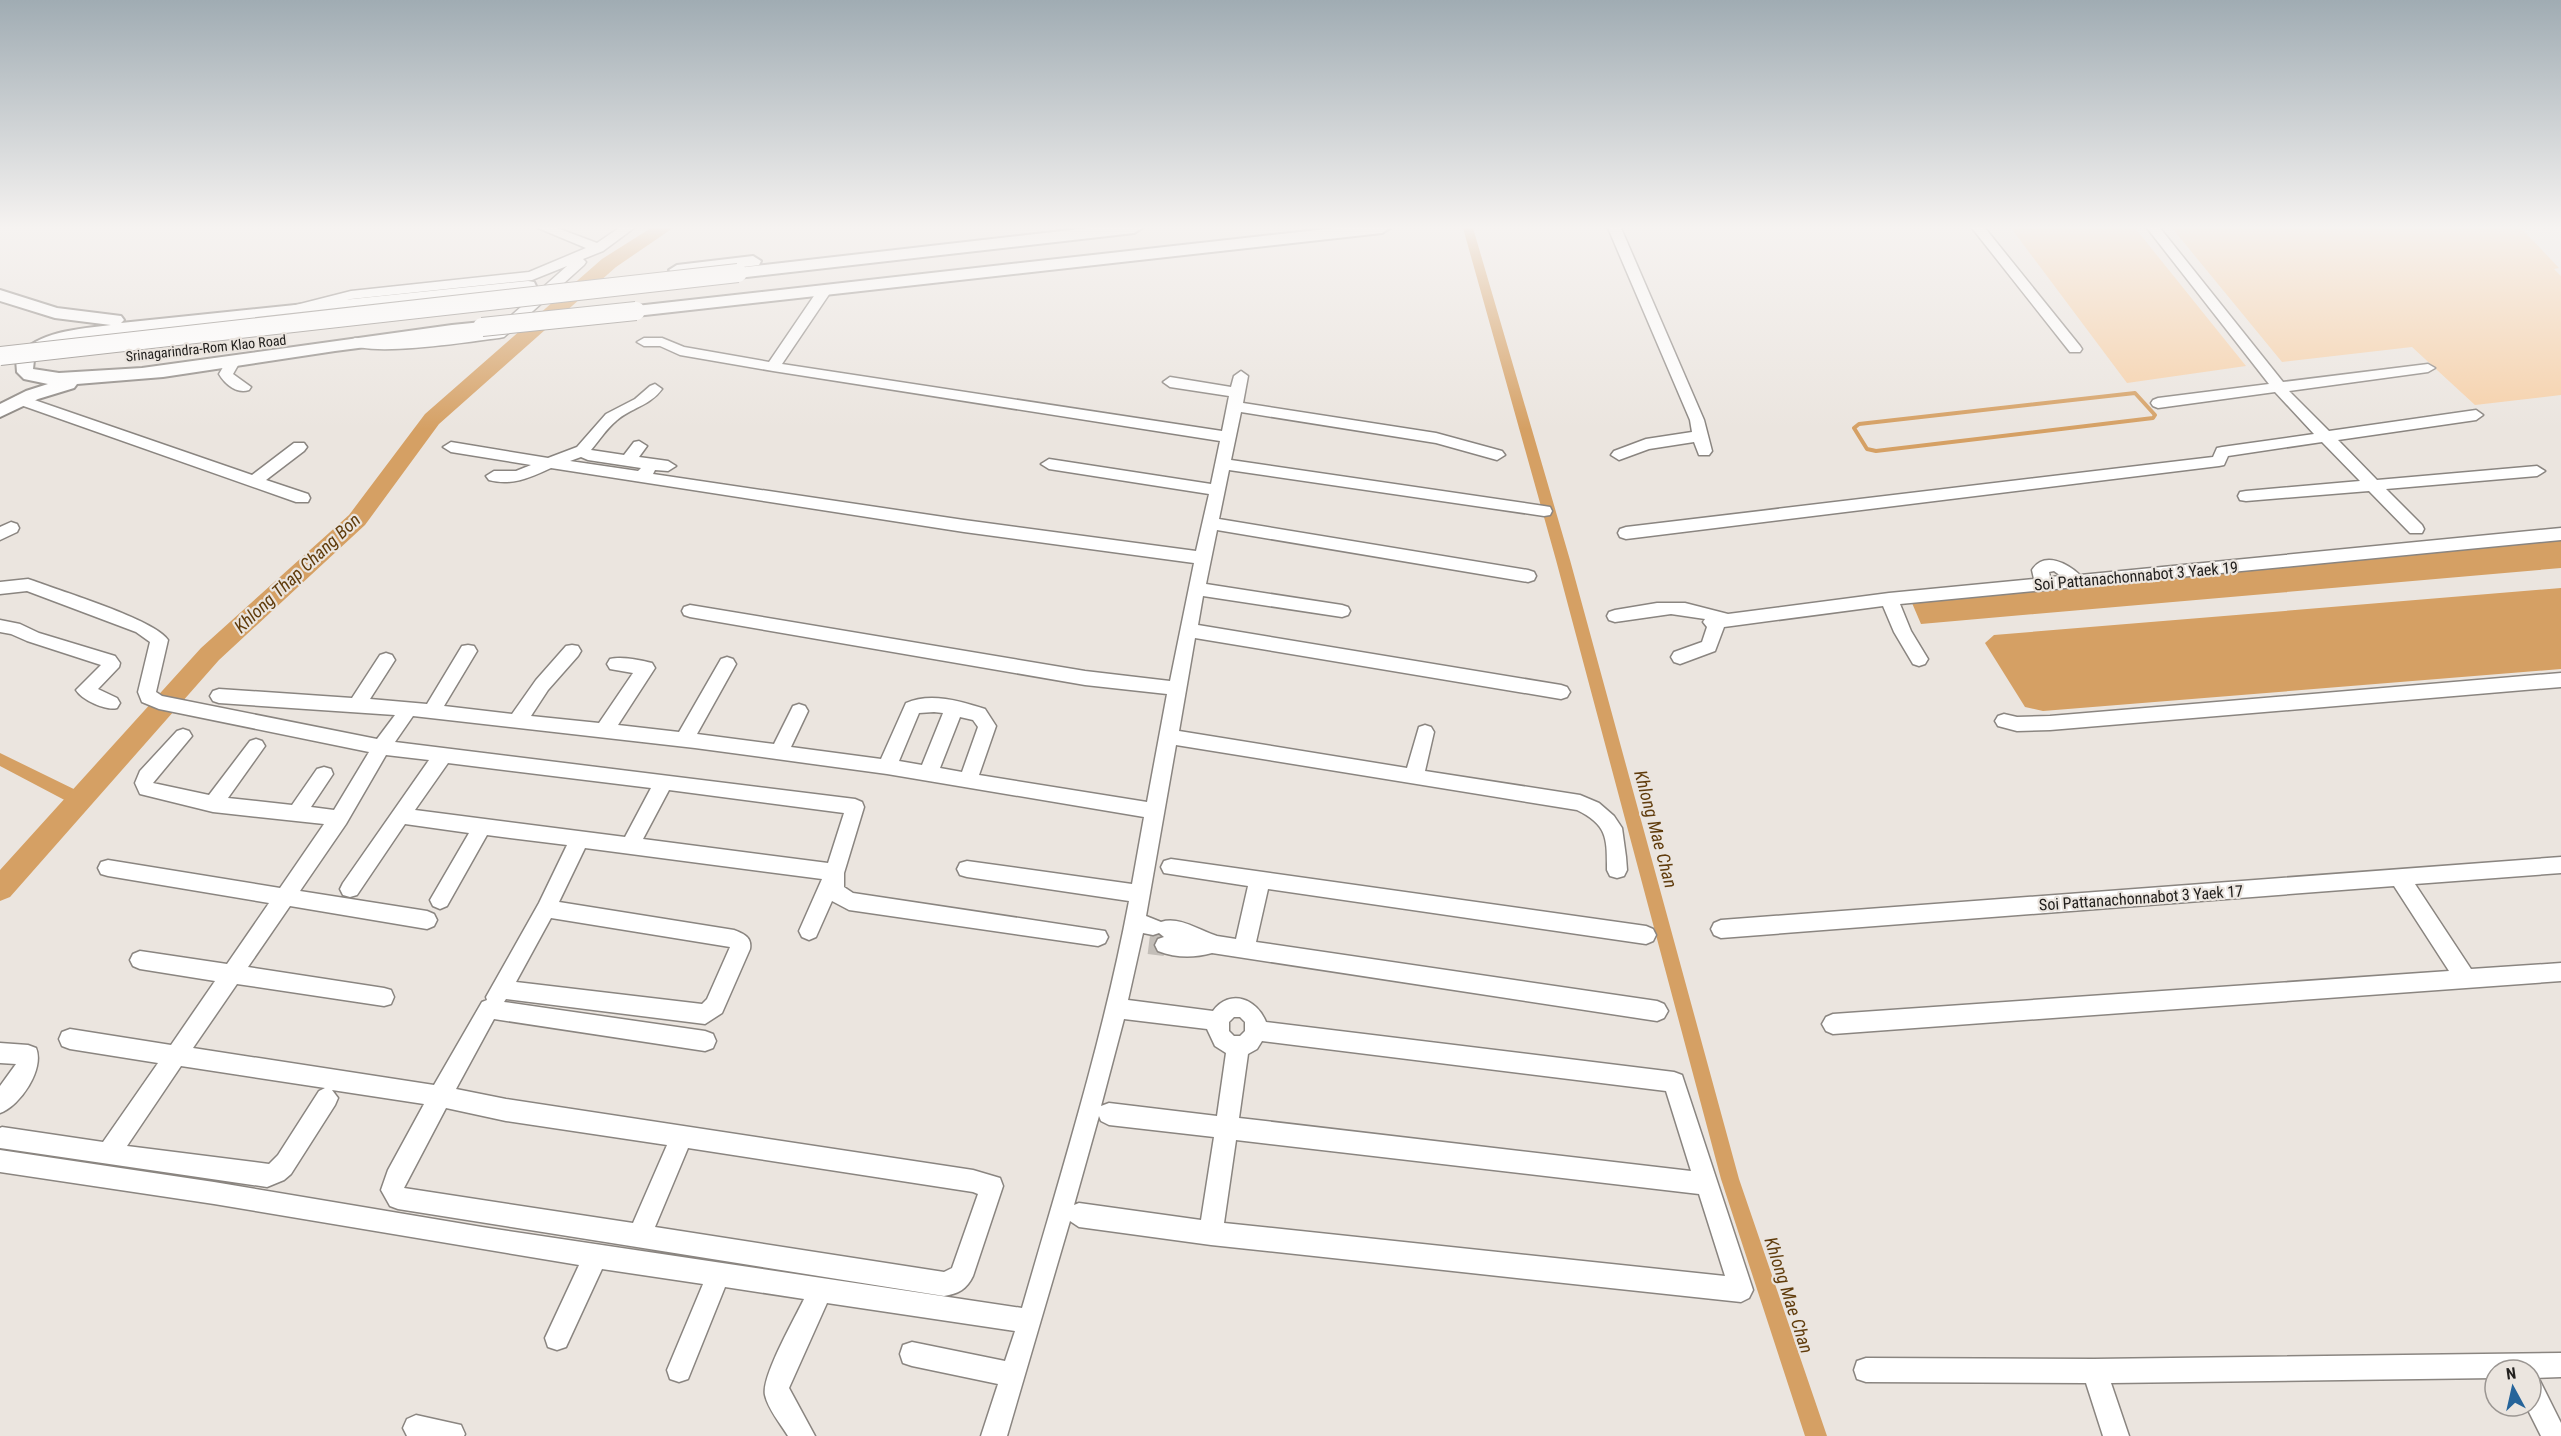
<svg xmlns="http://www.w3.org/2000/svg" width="2561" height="1436" font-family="'Roboto Condensed',sans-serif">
<rect width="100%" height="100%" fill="#ebe5df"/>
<path fill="#f6d0a8" d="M2011,228H2135L2246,366L2127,383Z
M2172,228H2521L2559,268L2554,269L2561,276V395L2475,405L2412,347L2282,362Z"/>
<path fill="#d5a064" d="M2561,538V568L1921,624L1912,603Z
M2561,588V669L2043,711L2025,707L1985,643L1994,635Z"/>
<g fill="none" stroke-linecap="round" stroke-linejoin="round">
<path stroke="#d5a064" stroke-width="4" d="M2135,393L2155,415L2153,418L1876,451L1867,449L1854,428L1859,424Z"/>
<path fill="#d5a064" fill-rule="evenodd" d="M1463,228H1473L1570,560L1739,1179L1827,1436H1805L1721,1179L1556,560Z
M0,753L86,795L88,800L86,805L80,806L74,805L0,766Z"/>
<path fill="#d5a064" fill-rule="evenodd" d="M651,228H673L616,267L439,424L365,525L219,660L10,897L0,901V870L201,648L349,515L425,414L602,259Z"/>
<path stroke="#c3beb8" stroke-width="22" stroke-dasharray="22 11" stroke-linecap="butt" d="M1149,943L1165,945"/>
<defs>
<path id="minor" d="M538,228H557L597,243L619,228H634L603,251L583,259L586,262L584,265L504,337L499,338C473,341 363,359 348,342L355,338L384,342L495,330L567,266L532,280L351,299L293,314L286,310L288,307L351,291L529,272L586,248Z
M1608,228H1621L1704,420L1712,451L1709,455H1699L1694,442L1649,449L1619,460L1611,455L1614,451L1646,439L1692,432L1690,420Z
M1972,228H1985L2080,346L2082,349L2080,352H2070Z
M2147,228H2160L2283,382L2428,364L2435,368L2428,372L2289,391L2329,431L2476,410L2483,415L2476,420L2338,440L2377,480L2537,466L2545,471L2537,476L2386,489L2422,525L2424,529L2422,533H2410L2369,491L2246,501L2240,500L2238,496L2240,492L2246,491L2360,481L2322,442L2228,456L2224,465L2219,466L1626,539L1620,537L1618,533L1620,529L1626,527L2213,457L2217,448L2222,447L2314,434L2275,392L2158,408L2153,406L2151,403L2153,400L2158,398L2269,384Z
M825,286L832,290L782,364L1222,431L1229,396L1170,387L1163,382L1170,377L1231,387L1234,376L1241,371L1248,376L1243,403L1436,433L1502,451L1505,455L1497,460L1436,443L1241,412L1231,460L1544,506L1550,507L1552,511L1550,515L1544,516L1229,470L1219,519L1528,570L1534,572L1536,576L1534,580L1528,582L1217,530L1206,584L1342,605L1348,607L1350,611L1348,615L1342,617L1203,596L1198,625L1561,685L1567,687L1570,692L1567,697L1561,699L1195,638L1179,731L1407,768L1419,727L1425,725L1431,727L1434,732L1425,771L1580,795L1599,803L1614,816L1622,828L1626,857L1627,870L1624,876L1617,878L1610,876L1607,870C1607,839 1608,825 1577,810L1176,745L1146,916L1161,922C1180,916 1200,931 1217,936C1223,937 1230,938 1236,939L1248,886L1164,873L1161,867L1164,861L1171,859L1646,926L1653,929L1656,935L1653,941L1646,944L1268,889L1256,942L1657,1001L1664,1004L1668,1011L1664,1018L1657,1021L1212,953C1194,958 1176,958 1158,951L1155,945L1158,939L1164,937L1159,933L1153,935L1143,933L1128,1000L1213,1011C1230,988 1257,999 1266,1022L1674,1072L1682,1075L1753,1290L1749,1298L1741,1302L1211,1245L1079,1227L1070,1221L1007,1436H981L998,1384L912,1366L903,1363L900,1354L903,1345L912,1342L1005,1361L1015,1331L827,1303L789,1388L815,1436H788C780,1423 768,1409 765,1395C761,1377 795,1318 804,1299L725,1287L688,1379L679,1382L670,1379L667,1370L703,1284L602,1269L566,1347L557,1350L548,1347L545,1338L579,1265L214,1204L0,1172V1150L214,1182L482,1227L1022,1308C1061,1173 1103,1039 1129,901L967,877L960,875L957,869L960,863L967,861L1132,884L1144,817L887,774L695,748L413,716L395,742L855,799L862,802L864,807L844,873V887L853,893L1105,931L1108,937L1105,943L1098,946L849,910L832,901L816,937L809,940L802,937L799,931L822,879L585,848L559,902L734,930C744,934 752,937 750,949L722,1013L705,1024L506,999L504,1002L705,1031L713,1034L716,1041L713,1048L705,1051L494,1019L456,1089L506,1099L973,1170L1000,1178L1003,1186L973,1276C967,1289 958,1294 944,1296L398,1209L390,1206L381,1190L388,1170L424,1104L332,1090L338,1098L335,1105L291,1174L284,1180L267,1187L0,1148V1128L2,1127L103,1142L158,1063L70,1049L62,1046L59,1039L62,1032L70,1029L171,1045L215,981L140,969L133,966L130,960L133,954L140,951L227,964L269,903L108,876L101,874L98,868L101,862L108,860L280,888L324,824L213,812L140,794L135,783L140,771L177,731L183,729L189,731L192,736L153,783L209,795L250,741L256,739L262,741L265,746L228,798L292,805L317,769L324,767L331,769L333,774L311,807L334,810L369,752L159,709L142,702L138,692L150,642L136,632L27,591L0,594V582L28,579L34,581C60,591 156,620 168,640L156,692L162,696L377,739L395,715L219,703L213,701L210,696L213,691L219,689L352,698L380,655L386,653L392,655L395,660L370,699L427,704L462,646L468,645L474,646L477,651L444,706L512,714L536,680L566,646L572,645L578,646L581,651L578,656L548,690L531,716L599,723L633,673L610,669L607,664L610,659C622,656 640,660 652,663L655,668L618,725L679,732L721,659L727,657L733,659L736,664L697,734L774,744L793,706L799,704L805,706L808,711L791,747L881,759L906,703C930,692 961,701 985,709L996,726L979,775L1147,802L1167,694L1085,685L690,617L684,615L682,611L684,607L690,605L1085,671L1170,681L1194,563L964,532L551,468C530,478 511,486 489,480L486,476L494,471H516L531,465L451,452L443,447L451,442L548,458L577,447L606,414L635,399L650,386L655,384L662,389C650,406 630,408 616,421C606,429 599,441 591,450L624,455L634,442L639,441L647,446L639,457L668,461L676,466L668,471L655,470L653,474L964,520L1196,551L1209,494L1049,469L1041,464L1049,459L1211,484L1220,441L773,371L680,355L660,346H644L637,342L644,338H662L684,347L769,362L820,287ZM581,457L588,460L641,468L638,471L570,461ZM934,712L943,713L922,765L899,761L919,713ZM960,717L973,720L978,727L962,772L940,768ZM386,755L429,760L343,883L340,889L343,895L350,897L357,895L405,824L469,833L430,900L433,906L440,909L447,906L487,835L567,845L539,903L486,997L487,1000L482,1002L434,1085L193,1048L237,984L384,1006L391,1004L394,997L391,990L384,988L248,967L290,906L427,929L434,926L437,920L434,914L427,911L300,891L346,824ZM448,763L651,788L625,837L415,810ZM669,790L844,813L828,863L643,839ZM551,918L730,947L707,999L702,1004L516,982ZM1234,1017H1240L1245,1022V1031L1240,1036H1234L1229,1031V1022ZM1124,1019L1207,1029L1215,1046L1226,1053L1217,1116L1109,1103L1101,1106ZM1262,1041L1666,1091L1691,1171L1239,1118L1248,1054L1257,1049ZM181,1066L325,1088L319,1091L278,1155L269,1164L127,1146ZM446,1108L506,1121L667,1145L633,1223L404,1188ZM1099,1116L1101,1121L1109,1125L1214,1137L1201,1220L1079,1203L1074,1205ZM1236,1140L1699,1194L1725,1276L1224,1223ZM688,1148L973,1192L978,1194L952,1268L944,1272L655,1227Z
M234,356L241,360L233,374L251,387L249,390C236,394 225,384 219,374L229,357Z
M20,395L252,475L294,443H304L307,447L304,451L266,480L308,494L310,498L308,502H296L15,403L13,400L15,397Z
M11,522L17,524L19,528L17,532L0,540V527Z
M2561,528V540L1900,604L1911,631L1928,659L1925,664L1919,666L1913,664L1894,632L1883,606L1724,627L1715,651L1680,664L1674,662L1671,657L1674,652L1702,642L1707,627L1703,622L1705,619L1671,614L1615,622L1609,620L1607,616L1609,612L1615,610L1657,603H1685L1728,614L1889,593L2034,579L2032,570C2044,551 2067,563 2080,575ZM2054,571L2061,576L2050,577L2049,572Z
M0,620L20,624L39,633L115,656L120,663L119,667L98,689L117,698L120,703L117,708C106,711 82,700 76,690L101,665L27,641L11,634L0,632Z
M2561,673V687L2050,730L2017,731L1998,726L1995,721L1998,716L2004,714L2017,717L2050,716Z
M2561,857V873L2415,884L2471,969L2561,963V981L1833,1034L1826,1031L1822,1024L1826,1017L1833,1014L2449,971L2394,886L1721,938L1714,935L1711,929L1714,923L1721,920Z
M0,1043L28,1045L36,1048C45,1069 20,1106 0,1113V1086L16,1064L0,1063Z
M2561,1353V1377L2532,1378L2540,1381L2561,1423V1436H2541L2526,1406H2531V1370H2495V1378L2111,1383L2129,1436H2103L2086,1383L1866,1382L1857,1379L1854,1370L1857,1361L1866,1358L2094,1359Z
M416,1415L461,1425L465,1434L464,1436H407L403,1428L407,1419Z"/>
<path id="major" d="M1088,228H1142L1134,233L738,278L730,273L738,268Z
M1335,228H1390L1382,233L636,316L630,315L627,311L630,307L636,306Z
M753,256L761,261L759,265L677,275L669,270L677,265Z
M528,281L534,282L536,286L534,290L95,337L58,345L37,356L34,360L33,369L59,373L142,368L452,325L482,322L488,323L491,327L488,331L482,332L335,351L163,377L77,384L74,388L38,399L0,417V404L26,391L48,384L24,379L17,372L16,359C35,331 80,329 111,325L55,318L0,301V290L57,308L121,316L124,320L121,323Z"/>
</defs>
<use href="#minor" stroke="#8a8580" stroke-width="3"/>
<use href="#major" stroke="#8a8580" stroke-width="4"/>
<use href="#minor" fill="#fff" fill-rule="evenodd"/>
<use href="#major" fill="#fff" fill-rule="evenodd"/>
<defs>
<path id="major-bridge" d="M482,327L636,311
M0,356L738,273"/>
</defs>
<use href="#major-bridge" stroke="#8a8580" stroke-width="20" stroke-linecap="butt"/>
<use href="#major-bridge" stroke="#fff" stroke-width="18"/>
</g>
<linearGradient id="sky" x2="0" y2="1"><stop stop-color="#a0acb3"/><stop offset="0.53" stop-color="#f6f3f1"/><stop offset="1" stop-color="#f6f3f1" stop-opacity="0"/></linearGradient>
<rect width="2561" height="429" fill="url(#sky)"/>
<g text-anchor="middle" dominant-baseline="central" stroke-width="4.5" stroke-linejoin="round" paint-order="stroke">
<g font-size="14" fill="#22201e" stroke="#ebe5df">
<text transform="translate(206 348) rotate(-6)">Srinagarindra-Rom Klao Road</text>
</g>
<g font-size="16" fill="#22201e" stroke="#ebe5df">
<text transform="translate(2136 576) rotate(-5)">Soi Pattanachonnabot 3 Yaek 19</text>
<text transform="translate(2141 898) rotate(-4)">Soi Pattanachonnabot 3 Yaek 17</text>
</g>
<g font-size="18" font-style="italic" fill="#603c0c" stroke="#ebe5df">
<text transform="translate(297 573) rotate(-43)">Khlong Thap Chang Bon</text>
<text transform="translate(1656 829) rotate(75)">Khlong Mae Chan</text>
<text transform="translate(1789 1295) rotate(72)">Khlong Mae Chan</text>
</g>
</g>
<g transform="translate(2513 1388) rotate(352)"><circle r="28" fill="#ebe5df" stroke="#9b9692" stroke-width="1.5"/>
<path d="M0-4.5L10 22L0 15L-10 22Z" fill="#26649a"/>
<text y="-9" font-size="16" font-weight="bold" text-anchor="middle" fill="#22201e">N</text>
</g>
</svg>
